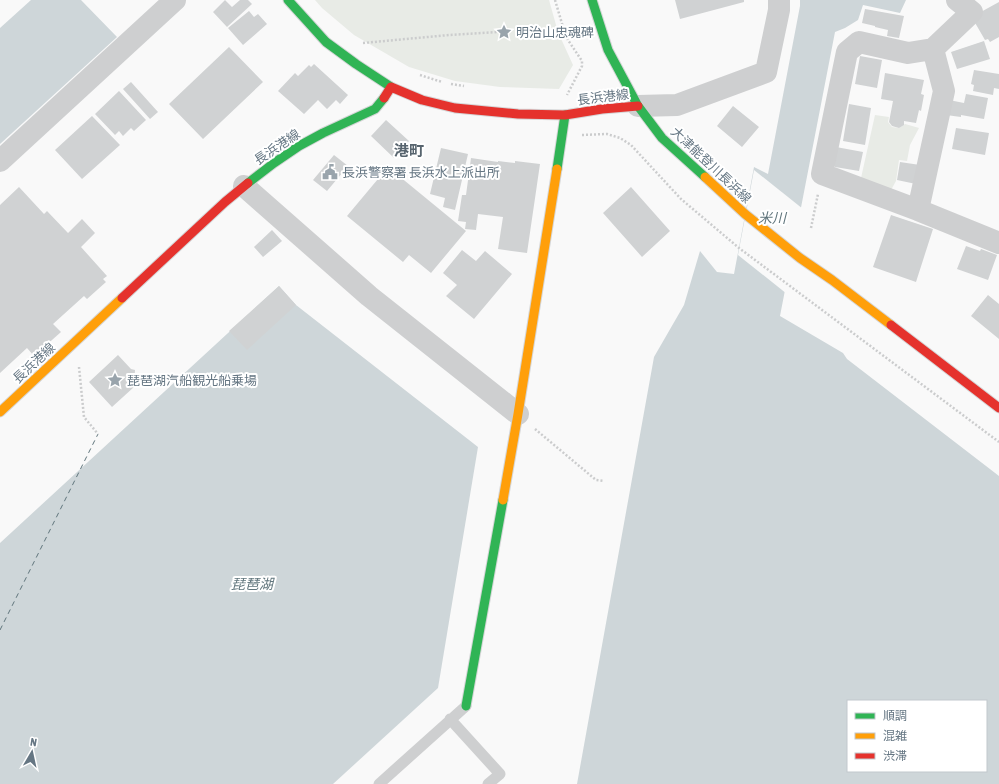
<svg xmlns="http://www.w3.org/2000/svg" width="999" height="784" font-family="'Asap Condensed','Noto Sans JP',sans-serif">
<rect width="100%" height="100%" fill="#f9f9f9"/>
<path fill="#e8ebe6" d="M315,0H549L558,32L573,65L559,89L500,87L455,81L409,67L354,35L322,8Z
M875,115L889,117L888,122L892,127L899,128L905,124L919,128L910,145L907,161L899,160L896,181L891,190L861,178Z"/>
<path fill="#ced6d9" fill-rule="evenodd" d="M31,0H81L117,37L0,144V28Z
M800,0H906L900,13L863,5L858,20L845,28L835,32L780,316L843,353L847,359L999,476V784H577L654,357L684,305L700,251L717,272L734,274L754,167L768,174L800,6ZM848,701H986V771H848Z
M279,286L296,305L478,447L438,688L333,784H0V543Z"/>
<path fill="#f9f9f9" d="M754,170L803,209L787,294L738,255Z"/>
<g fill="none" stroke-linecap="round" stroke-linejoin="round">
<path stroke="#60757c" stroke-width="1" stroke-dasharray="5 4" stroke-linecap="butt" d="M0,630L98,434"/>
</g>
<path fill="#d0d2d3" d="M225,0L232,7L240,0H248L252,4L227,27L213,12Z
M675,0H744V2L680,19Z
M999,2V37L990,42L988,39L985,40L974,21L979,13Z
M865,9L904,16L899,38L887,36L888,30L875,27V26L862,23Z
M249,11L254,17L258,14L267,24L243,45L228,28Z
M984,41L990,59L957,69L951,52Z
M229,47L263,82L203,139L169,104Z
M860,56L882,60L877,88L855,84Z
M314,64L348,95L340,104L336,100L327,109L318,100L304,114L278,91L295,73L298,76L309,65L311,67Z
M974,70L999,74V89L994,88L993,95L973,91L974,85L971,84Z
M885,73L924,80L921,94L924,95L921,111L919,110L916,123L904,121V125L899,128L892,126L889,122L893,101L881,99Z
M131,82L158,112L150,119L123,89Z
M119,91L146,120L134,131L131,128L123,136L119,131L115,135L95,114Z
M966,94L988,98L984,119L961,115V117L946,115L949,100L964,103Z
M849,104L871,108L865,145L843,141Z
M733,106L759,127L742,147L717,126Z
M92,116L120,145L82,179L55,150Z
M386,120L409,141L394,158L371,136Z
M956,128L989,133L985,155L952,149Z
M836,147L863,152L859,171L835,167V164H833Z
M441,148L468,154L455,210L443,207L445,198L430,194Z
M334,155L348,166L327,191L313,180Z
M471,158L498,162V161L515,163V161L540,164L527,253L498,249L503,217L478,214L476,230L465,229L466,222L458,221L462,195H466Z
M900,162L920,165L916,184L897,180Z
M388,167L466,231L431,273L409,255L403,262L347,216Z
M19,187L44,214L47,211L68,233L82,219L95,233L81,247L107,276L103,279L106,282L87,299L84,296L53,324L61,332L34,356L27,348L0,373V205Z
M631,187L670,231L642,257L603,213Z
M891,215L933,229L916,282L873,267Z
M272,230L282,241L263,257L254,247Z
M966,246L980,251L981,249L997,255L988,280L957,269Z
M462,250L476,261L485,251L512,274L474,319L446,296L457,285L443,273Z
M279,286L296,305L247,350L229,331Z
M988,295L999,304V339L971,316Z
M118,355L131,369L135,370L134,387L112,407L89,382Z"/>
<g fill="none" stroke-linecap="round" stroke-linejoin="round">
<defs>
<path id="fast" d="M288,0L326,42L356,64L391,87
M592,0L608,50L638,106L662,138L705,177
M557,169L565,115
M248,183L274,163L299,146L323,133L375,109L384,98
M466,706L503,500"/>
<path id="slow" d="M705,177L745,214L800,258L832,280L891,325
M0,412L122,298
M503,500L518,414L557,169"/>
<path id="jam" d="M384,98L391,87L422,100L455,108L518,114L565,115L602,109L638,106
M122,298L225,202L248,183
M891,325L999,408"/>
</defs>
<use href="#fast" stroke="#d5d6d7" stroke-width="11"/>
<use href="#slow" stroke="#d5d6d7" stroke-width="11"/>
<use href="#jam" stroke="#d5d6d7" stroke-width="11"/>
<path stroke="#cbcccd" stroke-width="2.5" stroke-dasharray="2 2" stroke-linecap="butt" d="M555,0L566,37L582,61V66L567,95
M363,43L449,35L498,32
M420,75L442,82
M451,84L464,86
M582,135L607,134L620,138L631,145L681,199L739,248L999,442
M811,228L818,194
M79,367L84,417L98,434
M535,429L596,480L604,481"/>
<path stroke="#cecfd0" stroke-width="11" d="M450,719L500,774L488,784
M379,784L466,706"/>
<path stroke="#cecfd0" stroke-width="22" d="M957,0L972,12L933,49L944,91L918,210L999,243
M638,106L677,105L766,72L779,10V0
M0,161L175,0
M244,186L369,296L518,414
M918,210L822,174L847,52L859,42L908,53L933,49"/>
<use href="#fast" stroke="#30b455" stroke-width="9"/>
<use href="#slow" stroke="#ff9f0a" stroke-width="9"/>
<use href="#jam" stroke="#e5322d" stroke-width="9"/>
</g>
<defs>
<symbol id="sight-bare" viewBox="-9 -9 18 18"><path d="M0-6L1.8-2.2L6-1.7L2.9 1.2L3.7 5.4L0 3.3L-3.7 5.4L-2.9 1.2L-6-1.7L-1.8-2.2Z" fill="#99a4ac" stroke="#fff" stroke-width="2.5" paint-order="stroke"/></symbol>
<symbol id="civic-bare" viewBox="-9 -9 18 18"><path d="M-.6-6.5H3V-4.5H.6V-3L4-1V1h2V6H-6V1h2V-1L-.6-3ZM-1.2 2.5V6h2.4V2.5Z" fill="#99a4ac" stroke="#fff" stroke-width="2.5" paint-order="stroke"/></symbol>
</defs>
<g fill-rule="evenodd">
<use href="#sight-bare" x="493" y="21" width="22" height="22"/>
<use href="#civic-bare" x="319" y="161" width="22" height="22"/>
<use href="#sight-bare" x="104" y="369" width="22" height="22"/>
</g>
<g text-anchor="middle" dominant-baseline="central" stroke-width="4" stroke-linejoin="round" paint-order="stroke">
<g font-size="13" fill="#657683" stroke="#fff" text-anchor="start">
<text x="516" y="32">明治山忠魂碑</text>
<text x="342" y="172">長浜警察署 長浜水上派出所</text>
<text x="127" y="380">琵琶湖汽船観光船乗場</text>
</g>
<g font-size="13" fill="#657683" stroke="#fff">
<text transform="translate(603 97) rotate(-7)">長浜港線</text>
<text transform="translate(277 147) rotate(-34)">長浜港線</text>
<text transform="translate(711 165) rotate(43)">大津能登川長浜線</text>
<text transform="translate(34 363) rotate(-43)">長浜港線</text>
</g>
<g font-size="14" font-style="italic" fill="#60757c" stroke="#fff">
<text x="772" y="218">米川</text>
<text x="252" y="584">琵琶湖</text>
</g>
<g font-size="15" font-weight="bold" fill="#57646e" stroke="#fff">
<text x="409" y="150">港町</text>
</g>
</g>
<rect x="847" y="700" width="140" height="72" fill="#ffffff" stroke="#c1c8cd"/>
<rect x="855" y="713" width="20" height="6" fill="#30b455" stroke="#c1c8cd"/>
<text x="883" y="720" font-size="12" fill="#657683">順調</text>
<rect x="855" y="733" width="20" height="6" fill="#ff9f0a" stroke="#c1c8cd"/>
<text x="883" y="740" font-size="12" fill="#657683">混雑</text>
<rect x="855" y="753" width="20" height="6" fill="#e5322d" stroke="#c1c8cd"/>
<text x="883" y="760" font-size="12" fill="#657683">渋滞</text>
<g transform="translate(32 752) rotate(9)" stroke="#ffffff" stroke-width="3" paint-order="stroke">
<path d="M0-3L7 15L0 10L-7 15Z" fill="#657683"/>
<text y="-6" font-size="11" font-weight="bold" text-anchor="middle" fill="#657683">N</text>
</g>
</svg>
